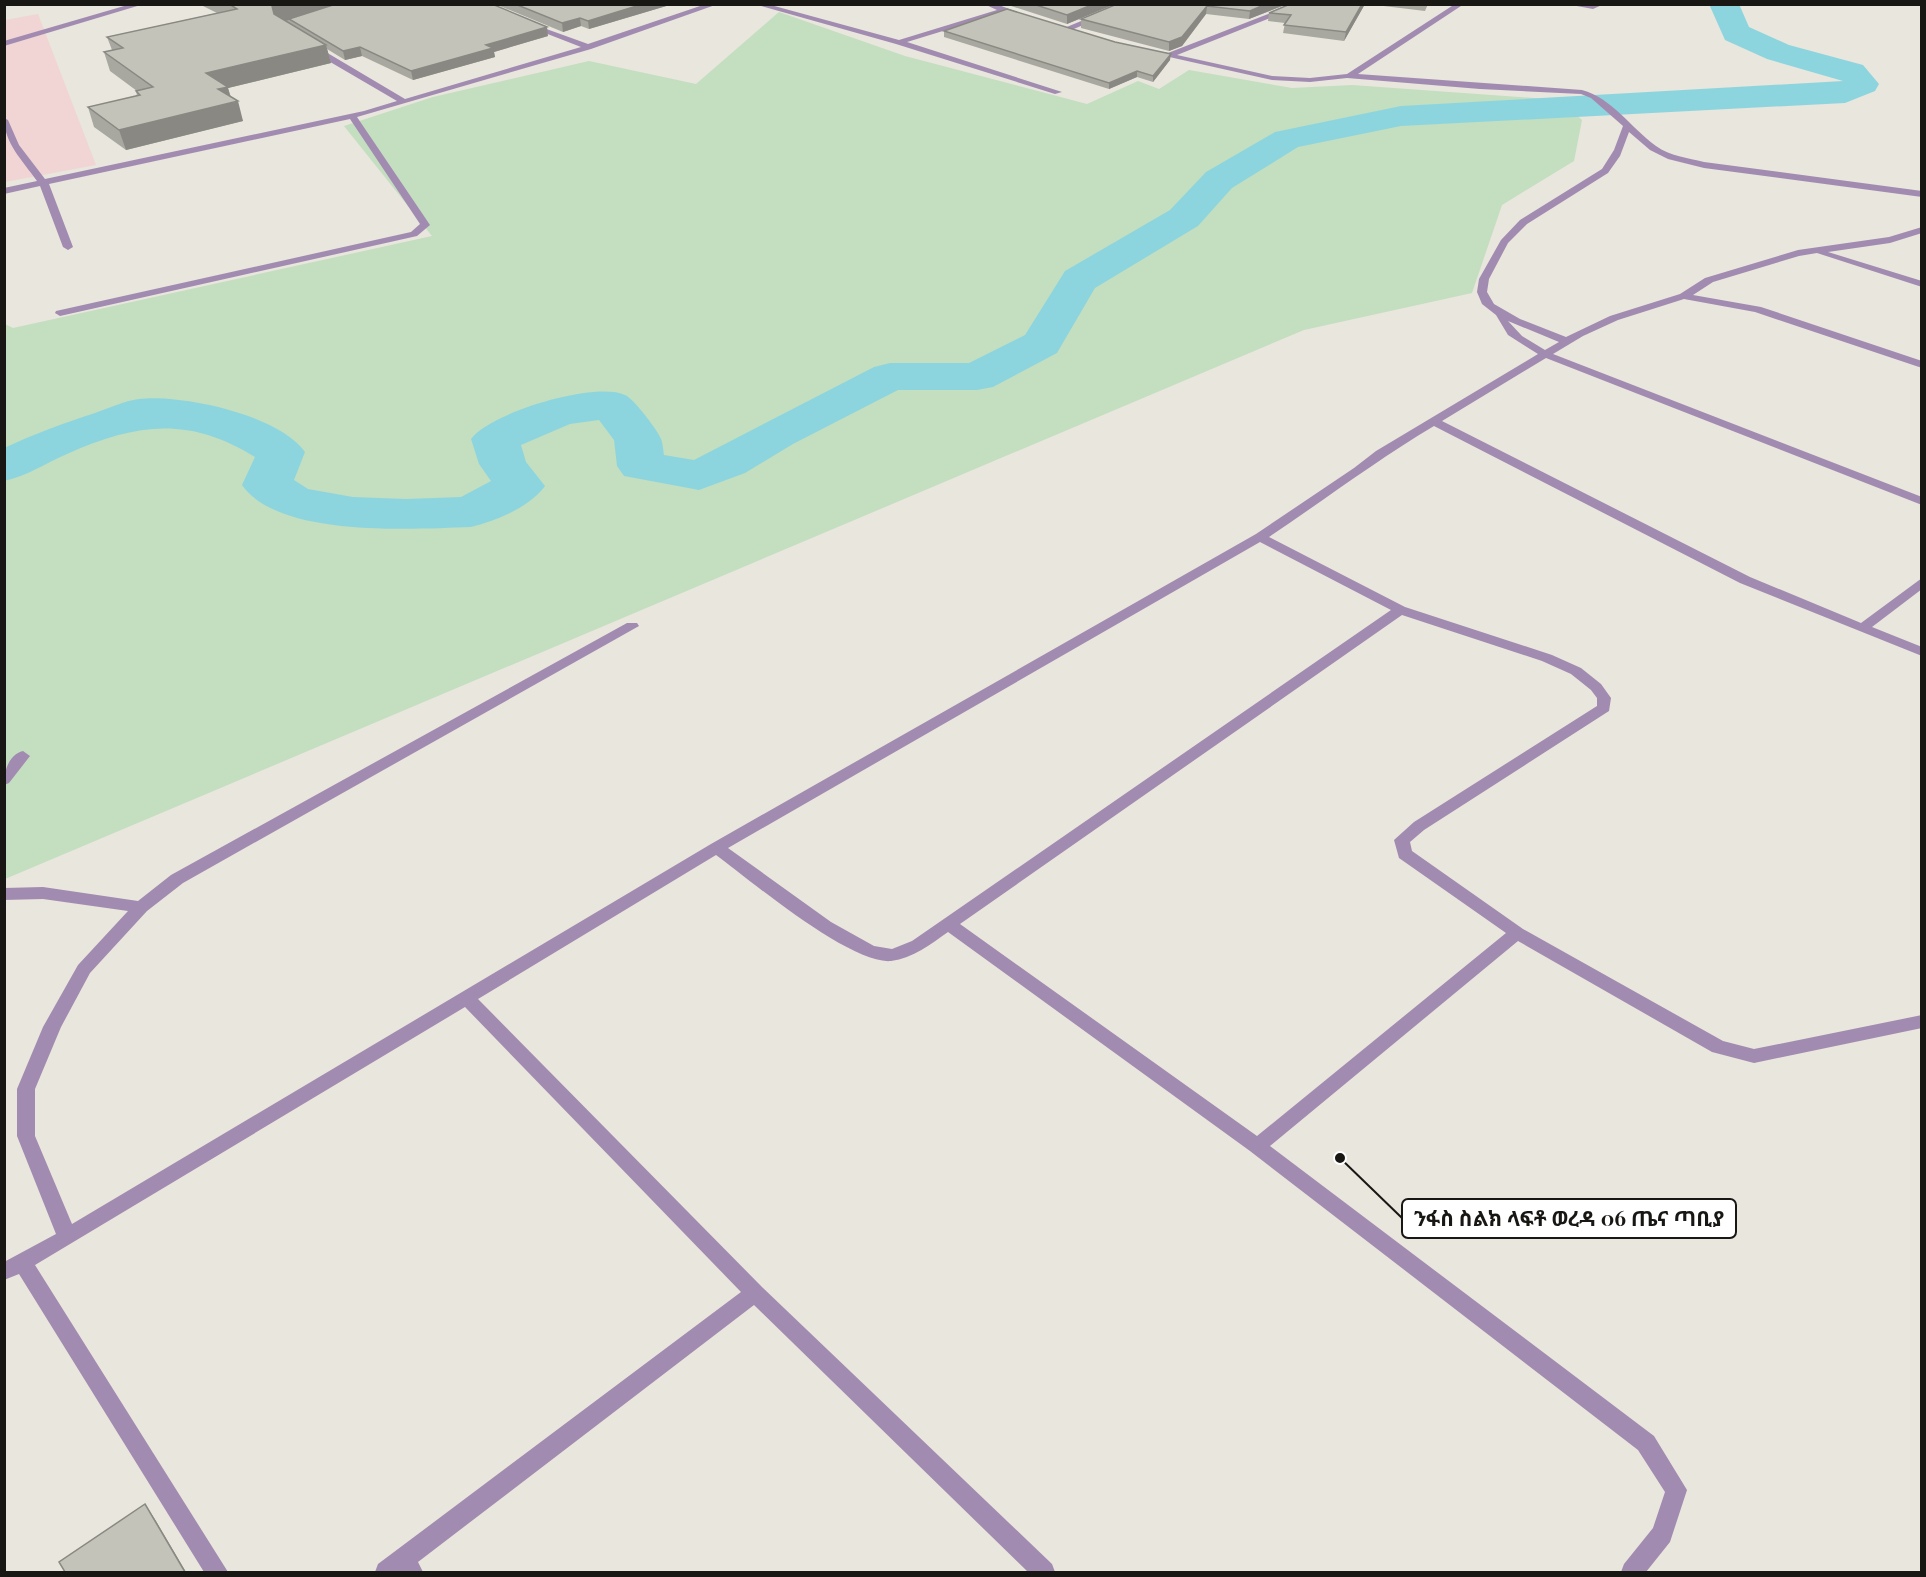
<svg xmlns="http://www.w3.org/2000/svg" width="1926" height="1577" font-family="'Playfair Display','Noto Sans Ethiopic',serif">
<rect width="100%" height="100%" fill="#e8e6dd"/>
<path fill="#f0d5d4" d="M38,14L96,165L5,182V20Z"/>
<path fill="#c4dec0" d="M779,12L905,56L1087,104L1138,81L1159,89L1189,70L1292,88L1352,85L1561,100L1582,120L1574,161L1502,205L1472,293L1304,330L5,879V324L13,328L432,236L344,126L433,97L589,61L696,84Z"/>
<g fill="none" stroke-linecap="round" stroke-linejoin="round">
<path fill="#8dd5de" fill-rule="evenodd" d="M1709,4H1739L1749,27L1789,45L1863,65L1879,84L1875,91L1845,103L1401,126L1298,147L1232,188L1198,226L1095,288L1057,353L993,387L977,390H898L793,444L745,473L699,490L624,476L617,466L614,440L599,420L570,424L521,445L526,462L545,486C530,507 496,521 471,527C412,529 279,538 242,485L255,457C189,416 136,423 67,454C46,463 27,476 4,481V448C34,434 64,423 95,413C109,408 124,401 139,399C182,394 279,415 305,452L294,480L308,489L353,497L406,499L461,497L491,481L479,464L471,439C489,413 595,381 625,395C633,398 656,428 660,437C663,442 663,449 664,455L694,460L874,367L890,363H969L1025,335L1065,271L1170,210L1206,172L1275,132L1401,106L1843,81L1767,59L1725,40Z"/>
<path fill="#a28bb0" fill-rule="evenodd" d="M131,4H144L4,46V41Z
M706,4H718L591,49L357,117L430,225L417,236L60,316L55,313L56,311L411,232L420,224L350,119L49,184L73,247L68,250L63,247L40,186L4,194V188L37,181C23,161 4,143 4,118L8,120L19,145L45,179L364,111L397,101L308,49V45H314L405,99L581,47L527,26V22L588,44Z
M754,4H767L899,40L997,10L984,4H996L1028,16L1024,18L1005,12L907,42L1062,92L1055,94L896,44Z
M1122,4H1133L1069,31L1062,29Z
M1294,4H1305L1177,55L1272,76L1310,78L1347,74L1455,4H1464L1358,74L1582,90C1612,98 1631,128 1656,146C1670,156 1688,158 1704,162L1922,191V197L1704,168L1668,159L1650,150L1629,132L1620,156L1608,173L1527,224L1508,243L1489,279L1487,292L1494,304L1520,319L1566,337L1610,316L1680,294L1705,278L1798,250L1889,237L1922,227V233L1890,243L1828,252L1922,281V287L1817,253L1799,256L1713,282L1693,295L1761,307L1922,361V368L1755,312L1684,299L1618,320L1583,336L1553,354L1922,497V505L1546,358L1442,421L1750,577L1861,623L1922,578V589L1872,627L1922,647V656L1740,583L1434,426C1377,460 1324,500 1269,537L1405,607L1552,655L1581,668L1601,684L1611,698L1609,711L1424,830L1410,842L1412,851L1523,929L1723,1041L1754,1049L1922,1015V1028L1754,1063L1712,1052L1518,941L1270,1146L1654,1436L1687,1490L1670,1542L1646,1572H1621L1624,1564L1653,1528L1665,1492L1638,1450L1250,1151L948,932C931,944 913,958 891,961C851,965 751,881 716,855L478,999L762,1287L1052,1564L1055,1572H1028L754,1305L418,1562L423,1572H375L378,1564L741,1292L465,1007L35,1265L228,1572H204L19,1274L4,1280V1262L56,1234L17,1136V1089L43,1027L78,965L128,911L43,899L4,900V888L43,887L138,901L171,875L627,623H637L639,626L183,883L147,911L90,973L61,1027L35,1089V1136L72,1224L711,844L1256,534L1354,468L1376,451L1538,354L1508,335L1496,315L1482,304L1477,292L1479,279L1501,240L1520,220L1602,169L1614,150L1623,126L1591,98L1581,94L1480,89L1347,78L1310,82L1272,80L1147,52L1151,50L1168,53ZM1508,321L1559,342L1545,350L1522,336ZM1260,542L1391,610L912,941L892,949L874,946L831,922L728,848ZM1402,615L1542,661L1571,674L1591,690L1597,698V706L1414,822L1394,840L1399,858L1506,933L1257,1136L960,924Z
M1566,4H1604L1593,9Z
M23,751L30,756L9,783L4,785C4,772 8,755 23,751Z"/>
</g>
<path fill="#a9a8a0" d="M203,4H492L548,36L494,52L495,57L413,80L362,56L345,60L327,49L331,63L228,88L231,97L243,121L126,150L94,127L88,107L137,96L136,91H137L110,71L104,52L112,50L107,37L217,13L203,6Z
M495,4H673L589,29L581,26L563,32Z
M1005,4H1115L1067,24Z
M1117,4H1287L1249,19L1206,14L1182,46L1169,51L1081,28V19Z
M1290,4H1365L1344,41L1283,33L1285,23L1268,21L1269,13Z
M1367,4H1428L1425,11Z
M944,31L1170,60L1153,82L1137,77L1109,89L944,37Z"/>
<path fill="#898882" d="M277,4L337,5L276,24L272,6Z
M643,4H673L589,29L588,21Z
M1094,4H1115L1067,24V15Z
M1266,4H1287L1249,19L1250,11Z
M1362,4H1365L1344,41L1346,32Z
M1207,6L1206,14L1182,46L1169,51V42Z
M580,18L581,26L563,32L562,23Z
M547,27L548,36L494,52L495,57L413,80L411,71L486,45Z
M326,45L331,63L228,88L232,103L238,101L243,121L126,150L119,130L206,73Z
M360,47L362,56L345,60L343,51Z
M1171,54L1170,60L1153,82V76Z
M1137,71V77L1109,89V83Z
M145,1504L156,1521L186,1572H185Z"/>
<path fill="#c4c3ba" stroke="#898882" stroke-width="1.5" d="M229,4H277L272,6L274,14L326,45L206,73L228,87L218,89L238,101L119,130L88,107L140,95L136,91L153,87L104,52L123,48L107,37L237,9Z
M336,4H492L547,27L486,45L493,48L411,71L360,47L343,51L289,19Z
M515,4H643L588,21L580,18L562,23Z
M1033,4H1094L1067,15Z
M1117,4H1266L1250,11L1207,6L1182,37L1169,42L1081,19Z
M1290,4H1362L1346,32L1284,25L1291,15L1269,13Z
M1007,9L1115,42L1171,54L1153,76L1137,71L1109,83L944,31Z
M145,1504L185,1572H65L59,1562Z"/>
<path fill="none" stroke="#181714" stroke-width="2" d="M1340 1158L1402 1218"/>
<circle fill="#181714" stroke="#fff" stroke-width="2" cx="1340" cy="1158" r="6"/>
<rect fill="#fff" stroke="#181714" stroke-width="2" x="1402" y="1199" width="334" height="39" rx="6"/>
<g font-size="21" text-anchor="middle" font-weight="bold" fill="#181714">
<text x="1569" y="1226">ንፋስ ስልክ ላፍቶ ወረዳ 06 ጤና ጣቢያ</text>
</g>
<rect width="1926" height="1577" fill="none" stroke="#181714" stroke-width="12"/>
</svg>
